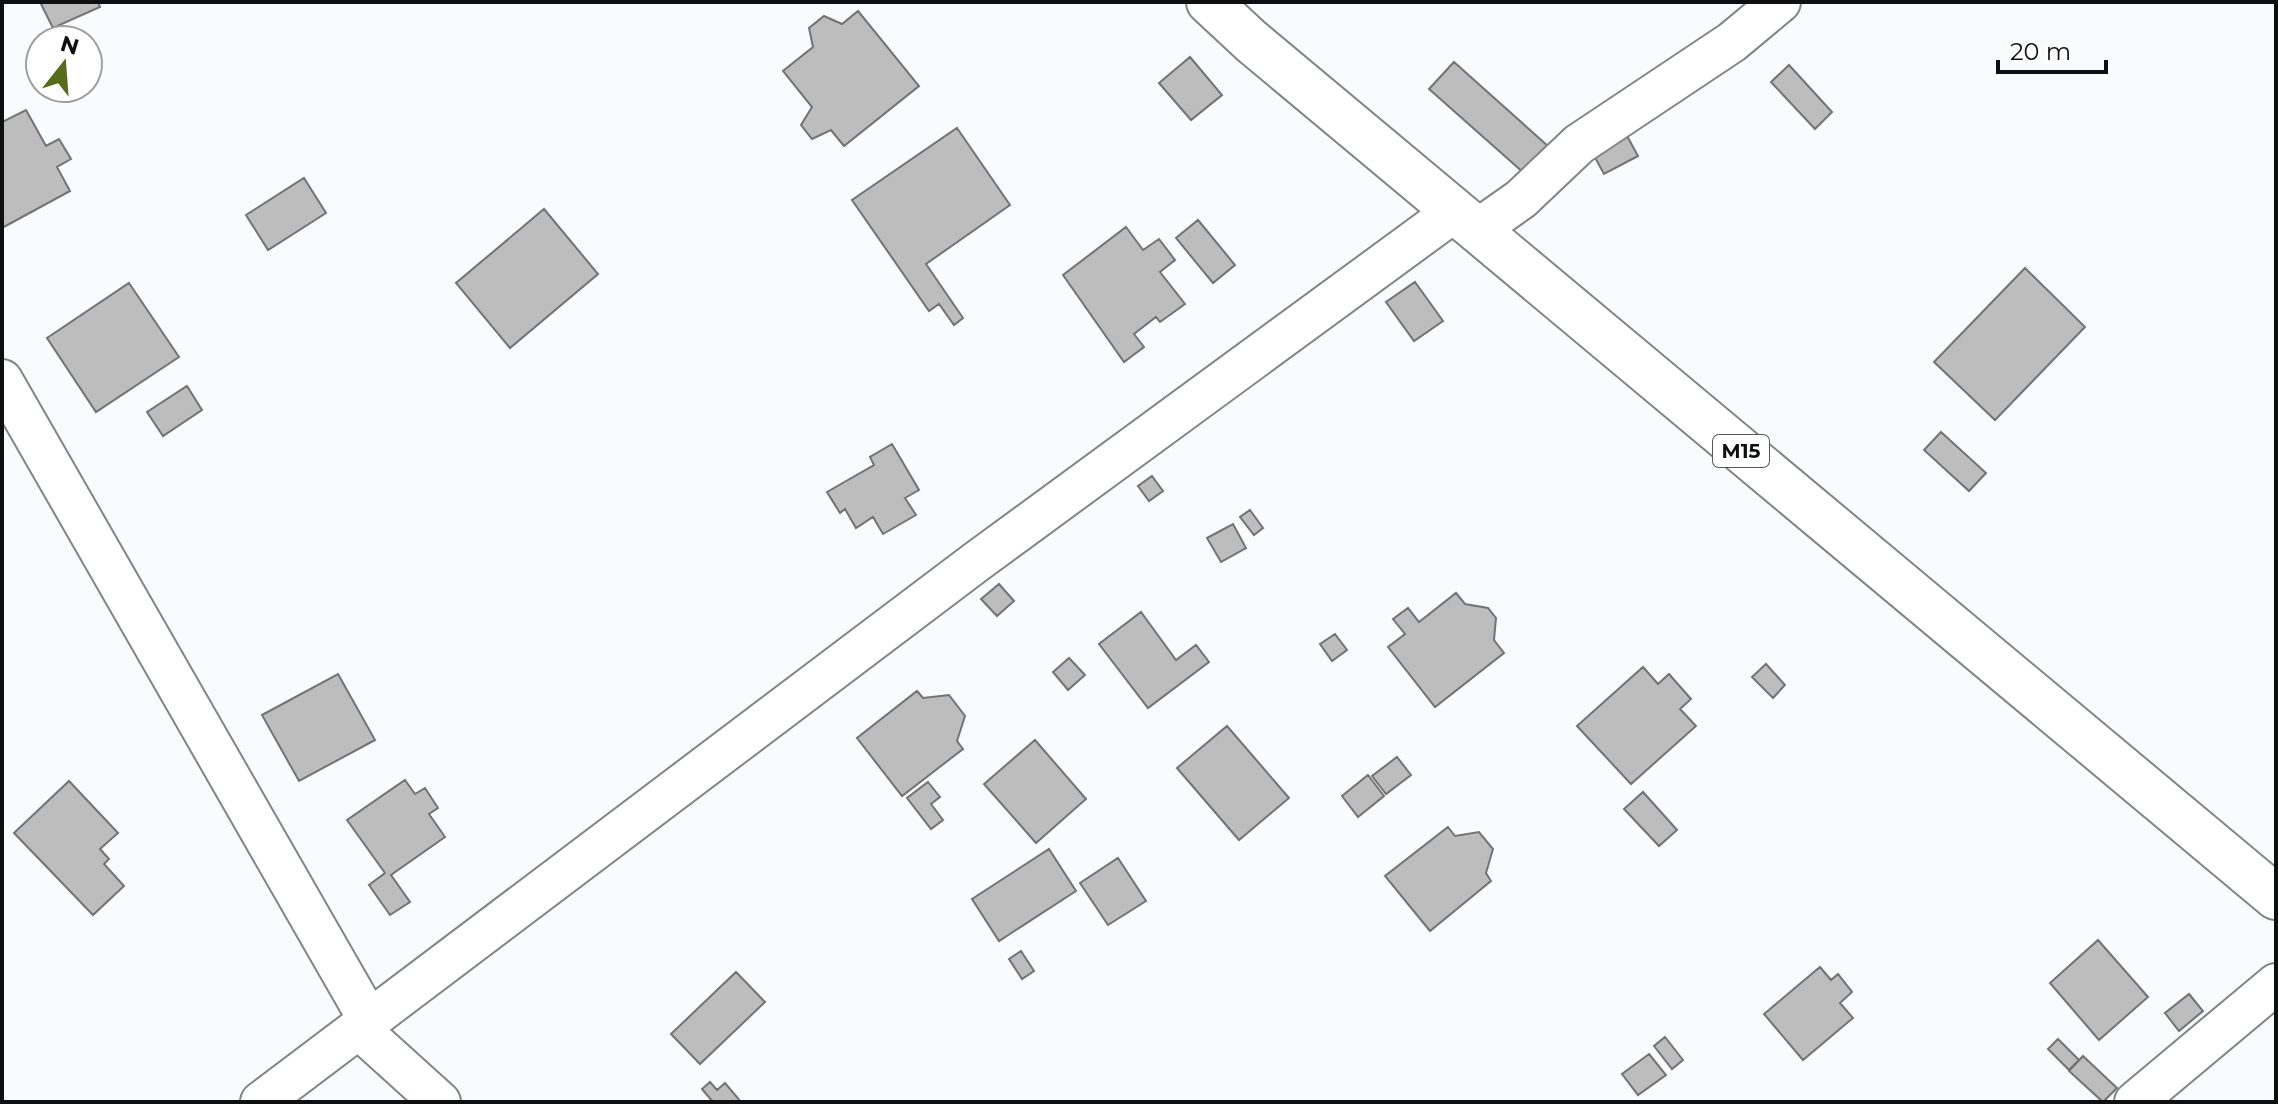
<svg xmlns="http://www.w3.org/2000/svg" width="2278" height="1104" font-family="Montserrat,sans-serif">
<rect width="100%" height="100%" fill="#fafbfd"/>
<path fill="#bebdbe" stroke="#747374" stroke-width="2" d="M40,2H98L100,7L53,28Z
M858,11L919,86L844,146L831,130L812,139L801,125L812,107L783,71L813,47L809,28L824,16L842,24Z
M1190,57L1222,95L1191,120L1159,83Z
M1454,62L1558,155L1534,182L1429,89Z
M1789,65L1832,112L1815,129L1771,82Z
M26,110L46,146L59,139L71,159L57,167L70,191L2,228V122Z
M957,128L1010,205L926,264L963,318L954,325L939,304L929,311L852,200Z
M1626,134L1638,156L1604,174L1592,152Z
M304,178L326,213L268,250L246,215Z
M544,209L598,274L510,348L456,283Z
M1198,220L1235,265L1213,283L1176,238Z
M1126,227L1143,250L1159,239L1175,260L1160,272L1185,304L1160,322L1156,317L1134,334L1144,347L1124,362L1063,275Z
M2025,268L2085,327L1995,420L1934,362Z
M1415,282L1443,321L1414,341L1386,302Z
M129,283L179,357L96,412L47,338Z
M187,386L202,410L163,436L147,412Z
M1941,432L1986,473L1969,491L1924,450Z
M892,444L919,490L905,498L916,515L883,534L873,517L856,528L845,509L840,513L827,492L874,465L870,457Z
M1152,476L1163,491L1149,501L1138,486Z
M1250,510L1263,528L1254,535L1240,517Z
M1233,524L1246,548L1221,562L1207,538Z
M999,584L1014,601L997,616L981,599Z
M1456,593L1465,604L1488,608L1496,618L1494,640L1504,653L1435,707L1388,647L1405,634L1393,619L1408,608L1419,622Z
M1141,612L1176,660L1196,645L1209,662L1148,708L1099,644Z
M1335,634L1347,650L1332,661L1320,644Z
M1069,658L1085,675L1068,690L1053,672Z
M1766,664L1785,685L1773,698L1752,677Z
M1643,667L1658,684L1669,674L1691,699L1680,709L1696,726L1631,784L1577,726Z
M338,674L375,740L299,781L262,715Z
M917,691L923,698L949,695L965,716L957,741L963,749L902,796L857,738Z
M1227,726L1289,798L1239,840L1177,768Z
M1035,740L1086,799L1036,843L984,784Z
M1397,757L1411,775L1386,794L1372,776Z
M1368,775L1384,796L1358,817L1342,796Z
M405,780L415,794L425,788L438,808L429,814L445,837L391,875L410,902L390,915L369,885L385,873L347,820Z
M69,781L118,833L100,849L109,859L104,864L124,886L93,915L14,833Z
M928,782L940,797L931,804L943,820L931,829L907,798Z
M1643,792L1677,830L1659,846L1624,809Z
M1448,827L1455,836L1479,832L1493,849L1486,873L1491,881L1430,931L1385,876Z
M1049,849L1076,891L999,941L972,899Z
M1118,858L1146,901L1108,925L1080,883Z
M2098,940L2148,997L2099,1040L2050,983Z
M1021,951L1034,971L1022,979L1009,959Z
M1820,967L1831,980L1838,974L1852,992L1840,1003L1853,1018L1803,1060L1764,1014Z
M736,972L765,1002L700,1064L671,1034Z
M2189,994L2203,1011L2179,1031L2165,1013Z
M1665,1037L1683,1060L1672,1069L1654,1046Z
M2058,1039L2079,1060L2069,1070L2048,1049Z
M1649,1054L1666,1075L1638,1095L1622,1074Z
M2083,1056L2117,1088L2103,1102L2069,1071Z
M710,1082L717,1090L725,1083L741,1102H713L702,1089Z"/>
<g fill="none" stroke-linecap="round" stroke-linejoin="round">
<defs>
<path id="street" d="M1477,230L1521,199L1579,144L1732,42L1780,2
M2,380L369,1020
M358,1028L440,1102
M261,1102L976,562L1455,211
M2135,1102L2276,984"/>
<path id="highway" d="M1209,2L1251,41L2276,897"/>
</defs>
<use href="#street" stroke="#838486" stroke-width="44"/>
<use href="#highway" stroke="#838486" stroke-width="48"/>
<use href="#street" stroke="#fff" stroke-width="40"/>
<use href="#highway" stroke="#fff" stroke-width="44"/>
</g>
<g text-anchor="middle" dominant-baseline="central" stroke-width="6" stroke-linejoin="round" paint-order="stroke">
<rect fill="#fff" stroke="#565757" stroke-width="2" x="1713" y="435" width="56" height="32" rx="6"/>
<g font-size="20" font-weight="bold" fill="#0e0f0f">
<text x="1741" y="451">M15</text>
</g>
</g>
<rect width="2278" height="1104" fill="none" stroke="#0e0f0f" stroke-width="8"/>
<g transform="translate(64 64) rotate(17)"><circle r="38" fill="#ffffff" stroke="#9f9f9f" stroke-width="2"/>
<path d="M0-6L14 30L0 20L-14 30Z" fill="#556c1d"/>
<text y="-12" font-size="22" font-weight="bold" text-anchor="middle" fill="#0e0f0f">N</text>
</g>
<path d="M1998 60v12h108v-12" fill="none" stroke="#0e0f0f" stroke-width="4"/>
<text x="2010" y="60" font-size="24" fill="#0e0f0f" stroke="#ffffff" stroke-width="6" paint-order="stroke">20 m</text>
</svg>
